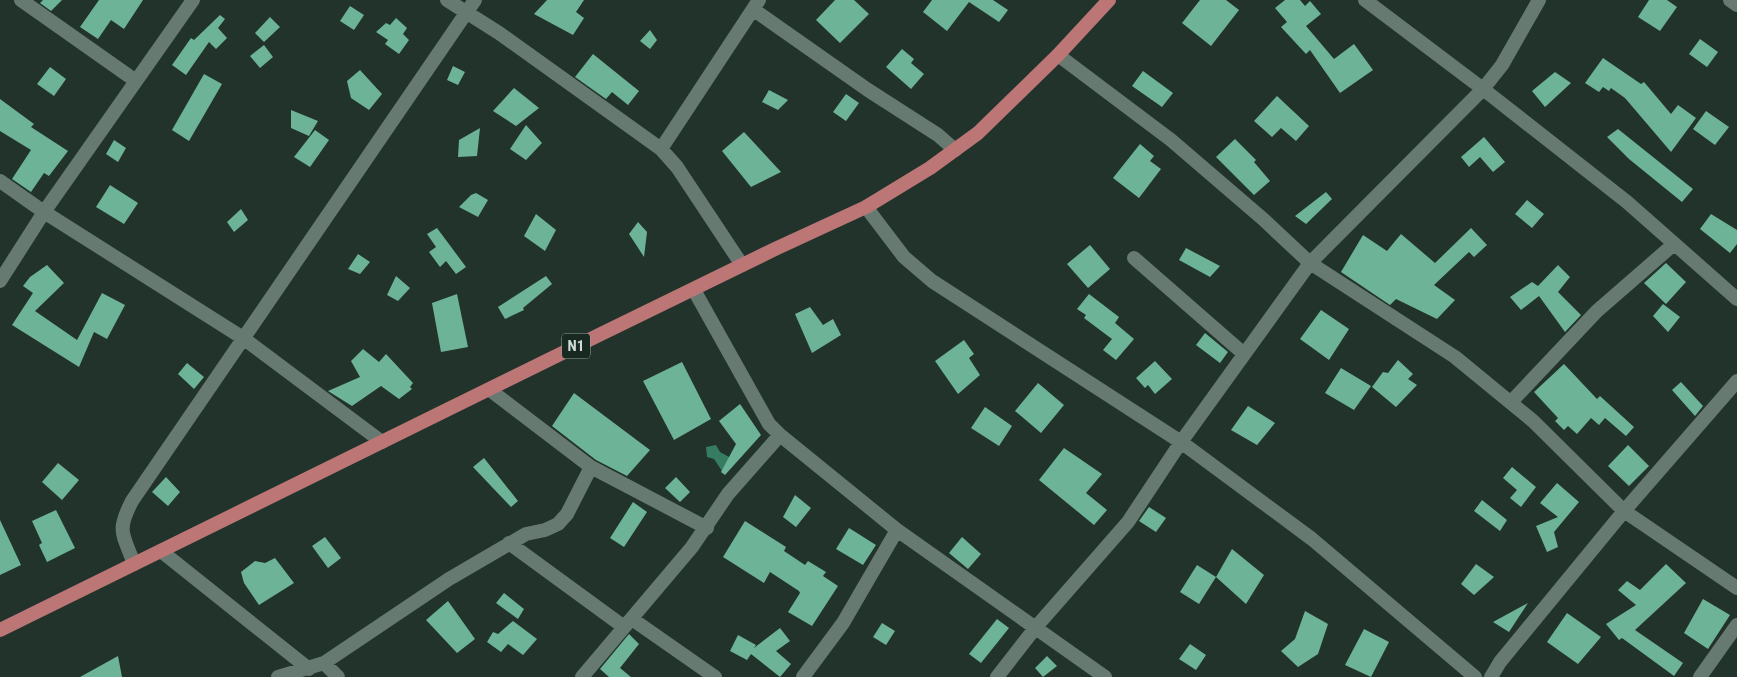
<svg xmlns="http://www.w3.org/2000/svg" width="1737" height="677" font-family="'Roboto Condensed',sans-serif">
<rect width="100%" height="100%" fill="#22332c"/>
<path fill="#357c63" d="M716,445L720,452L731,458L722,471L714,459L707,457L706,447Z"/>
<path fill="#6db397" d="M43,0H62L51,11L40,3Z
M99,0H143L124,29L111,20L98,39L80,27Z
M547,0H584L576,12L584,18L573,35L534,14Z
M835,0H854L869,14L840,43L816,20Z
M932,0H993L1008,10L999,22L969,2L947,31L923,12Z
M1200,0H1226L1239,10L1211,46L1182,23Z
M1285,0H1300L1305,6L1310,1L1321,14L1306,26L1334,59L1354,44L1373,70L1340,93L1310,50L1306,54L1281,27L1287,22L1275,8Z
M1649,0H1667L1677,7L1660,31L1638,17Z
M350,6L364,15L354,30L340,21Z
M220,15L225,19L218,28L227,38L216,49L209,42L186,75L172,65L191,38L194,40Z
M270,17L280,27L264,42L255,33Z
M396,18L407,28L403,34L409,40L399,54L385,44L388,40L376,32L386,23L390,25Z
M650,30L657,40L650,49L640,41Z
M1700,39L1718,52L1707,67L1689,54Z
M264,45L273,57L260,68L250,56Z
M902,49L914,59L911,63L924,74L911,89L886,67Z
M593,54L639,91L628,105L612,92L606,99L575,77Z
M1603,58L1641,84L1644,82L1671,114L1678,105L1696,118L1671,152L1625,98L1611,88L1609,91L1603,87L1599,92L1585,83Z
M453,66L465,72L458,85L447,80Z
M50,67L66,79L54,96L37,84Z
M360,70L382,94L369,110L351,98L347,81Z
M1143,71L1173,93L1162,107L1132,86Z
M1555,72L1571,83L1545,107L1532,91Z
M204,74L222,84L189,141L172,130Z
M514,88L539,108L516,126L493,111Z
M769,90L788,100L778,110L762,102Z
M846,94L859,103L846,121L833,112Z
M1277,96L1309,126L1296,141L1281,128L1272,137L1254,121Z
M0,99L34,124L31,127L68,151L49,176L44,173L31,192L12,179L31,150L0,131Z
M291,110L318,121L309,136L291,128Z
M1706,111L1729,127L1715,145L1693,129Z
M526,125L542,143L526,160L510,149Z
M480,128L477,156L458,157L459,140Z
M1618,129L1693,189L1682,202L1629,159L1607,137Z
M315,130L329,140L310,167L294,157Z
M744,132L781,172L751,187L722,151Z
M1484,137L1505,162L1493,172L1480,157L1469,167L1461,157Z
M1235,139L1256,160L1254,162L1270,181L1254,195L1216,157Z
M114,140L126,148L118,162L106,154Z
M1140,144L1154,156L1150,161L1161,169L1139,198L1113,178Z
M110,185L138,203L124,224L96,207Z
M1326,192L1332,199L1306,224L1295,216Z
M476,193L488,200L478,217L459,207L471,195Z
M1527,200L1544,214L1532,228L1515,214Z
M241,209L248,220L234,232L227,222Z
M536,214L556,230L545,251L524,236Z
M1711,214L1737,230V244L1730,253L1700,229Z
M638,222L647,232L644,257L629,234Z
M437,228L466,267L456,274L446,261L440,267L429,252L436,247L427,234Z
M1471,228L1487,245L1474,257L1469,252L1434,285L1455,300L1437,319L1396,299L1390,305L1341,272L1363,235L1387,251L1401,234L1435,263Z
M1090,245L1110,269L1088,288L1067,264Z
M1186,248L1220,266L1210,277L1179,260Z
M358,254L370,262L360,274L348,269Z
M1666,263L1686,282L1666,304L1644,283Z
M47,265L64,283L35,311L77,340L102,293L125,305L107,339L94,332L79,367L12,325L33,293L23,286L30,277Z
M1558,265L1570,277L1558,292L1581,315L1565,332L1539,296L1521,310L1510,297L1532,282L1538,286Z
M396,276L410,288L398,301L387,295Z
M546,276L552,284L523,308L524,310L505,319L498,307Z
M457,294L468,347L441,352L432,303Z
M1089,294L1119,317L1115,323L1134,339L1116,360L1103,350L1112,339L1084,318L1086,315L1077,309Z
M1663,304L1680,317L1668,332L1653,316Z
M810,307L823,325L833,319L841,335L812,353L795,314Z
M1321,310L1349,329L1329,360L1300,339Z
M1205,333L1228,352L1220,363L1196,345Z
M964,340L974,354L969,358L980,375L958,394L935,361Z
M363,349L379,362L386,354L413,383L410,387L412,389L399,399L381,386L352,406L328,391L360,377L351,361Z
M1398,360L1413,374L1408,379L1417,385L1396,407L1372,387L1383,372L1388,373Z
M1155,361L1172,379L1155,394L1148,385L1145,388L1136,378Z
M682,362L711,419L674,440L643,381Z
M187,363L204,377L194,389L178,374Z
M1564,364L1597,399L1600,396L1634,427L1626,436L1605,418L1599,425L1591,418L1577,434L1568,426L1564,430L1555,421L1558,418L1534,392Z
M1341,368L1371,386L1354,410L1325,393Z
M1681,382L1703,406L1695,416L1672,390Z
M1038,383L1064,405L1041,433L1015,411Z
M574,393L650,450L627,476L596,460L552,426Z
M740,404L761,435L725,475L721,472L736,444L719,421Z
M1248,406L1275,423L1257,445L1231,430Z
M985,407L1012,426L999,446L971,428Z
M1628,445L1649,466L1629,486L1608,466Z
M1064,448L1102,474L1086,493L1107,510L1094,525L1039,480Z
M484,458L518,501L511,507L473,467Z
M58,463L79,480L62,500L42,482Z
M1512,467L1536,487L1521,507L1510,498L1517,490L1503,478Z
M166,477L180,492L168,506L152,492Z
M676,477L690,492L680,502L665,488Z
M1557,483L1579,502L1554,532L1558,547L1547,552L1536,526L1558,517L1540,503Z
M795,495L811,508L796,527L783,517Z
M1482,500L1507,520L1500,531L1474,511Z
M633,502L647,512L624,547L610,538Z
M1149,507L1166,518L1156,532L1139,521Z
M56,510L75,548L47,562L39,545L42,543L32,521Z
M0,520L21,565L0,575Z
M745,521L786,547L784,551L805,565L808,561L826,572L823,576L838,586L812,626L788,612L800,593L799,591L770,572L764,583L723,557Z
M849,528L876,545L863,565L836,549Z
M325,537L341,558L328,568L312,546Z
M962,537L981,554L968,569L949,553Z
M1232,549L1264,575L1246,604L1216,577Z
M275,558L294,583L259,605L244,583L241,572L255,561L265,563Z
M1476,564L1494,577L1474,595L1461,584Z
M1666,564L1686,583L1635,630L1683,663L1674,676L1622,638L1619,640L1606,624L1636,605L1618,590L1627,581L1640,590Z
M1197,565L1216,577L1199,604L1180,592Z
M504,593L524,609L518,619L496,603Z
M1703,599L1730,615L1708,649L1684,633Z
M448,601L475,639L457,653L426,620Z
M1528,603L1509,632L1493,622Z
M1305,611L1328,624L1318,654L1298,667L1281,651L1295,639Z
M1567,613L1601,637L1578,664L1547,642Z
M997,619L1009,628L981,663L969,654Z
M513,621L537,639L523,655L508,644L501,652L487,642L493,632L498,634Z
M882,623L895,631L886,645L873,637Z
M780,628L790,641L776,651L791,664L780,677L751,654L747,660L730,651L738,635L756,645L754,648Z
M1364,629L1389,642L1371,677L1345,665Z
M629,634L639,644L620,668L631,677H609L600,669Z
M1190,644L1206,655L1196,670L1179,659Z
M118,656L122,677H80Z
M1047,656L1057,666L1043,677L1035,668Z"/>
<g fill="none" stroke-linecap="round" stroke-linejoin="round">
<path stroke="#667a71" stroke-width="14" d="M21,0L136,81
M447,0L499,33L661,149L677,167L742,265
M1365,0L1483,89L1627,202L1737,299
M1730,0L1737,5
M754,10L868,90L938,135L955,150
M1058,55L1171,140L1263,219L1310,263L1455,357L1533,421L1624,511L1737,588
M661,149L759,0
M0,181L44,212L243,338L382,442
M866,207L904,257L932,281L1181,442L1312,539L1475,677
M1134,258L1244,354
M0,281L44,212L193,0
M694,290L769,424L780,435L897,530L1105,677
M490,390L591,467L707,528
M1511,402L1597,311L1674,244
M509,543L624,627
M161,551L309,669
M134,564C123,533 116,532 132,501L475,0
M632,619L715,677
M324,663L338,677
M278,677L324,663L449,579L526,534L545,530L558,524L567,514L591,467
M582,677L692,547L728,494L780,435
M803,677L843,623L897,530
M997,677L1036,627L1128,522L1181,442L1310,263L1483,89L1502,65L1539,0
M1491,677L1500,662L1624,511L1737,381
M1700,677L1737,625"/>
<path stroke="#bb7675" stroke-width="14" d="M0,630L601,334L775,249L866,207L930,168L978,133L1058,55L1109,0"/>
</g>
<g text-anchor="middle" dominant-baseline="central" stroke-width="5" stroke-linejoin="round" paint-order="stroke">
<rect fill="#182922" stroke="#9aa6a0" stroke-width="1" x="562" y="333.5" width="28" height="25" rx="4"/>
<g font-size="15" font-weight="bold" fill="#d1dbd6">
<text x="576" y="346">N1</text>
</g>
</g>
</svg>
